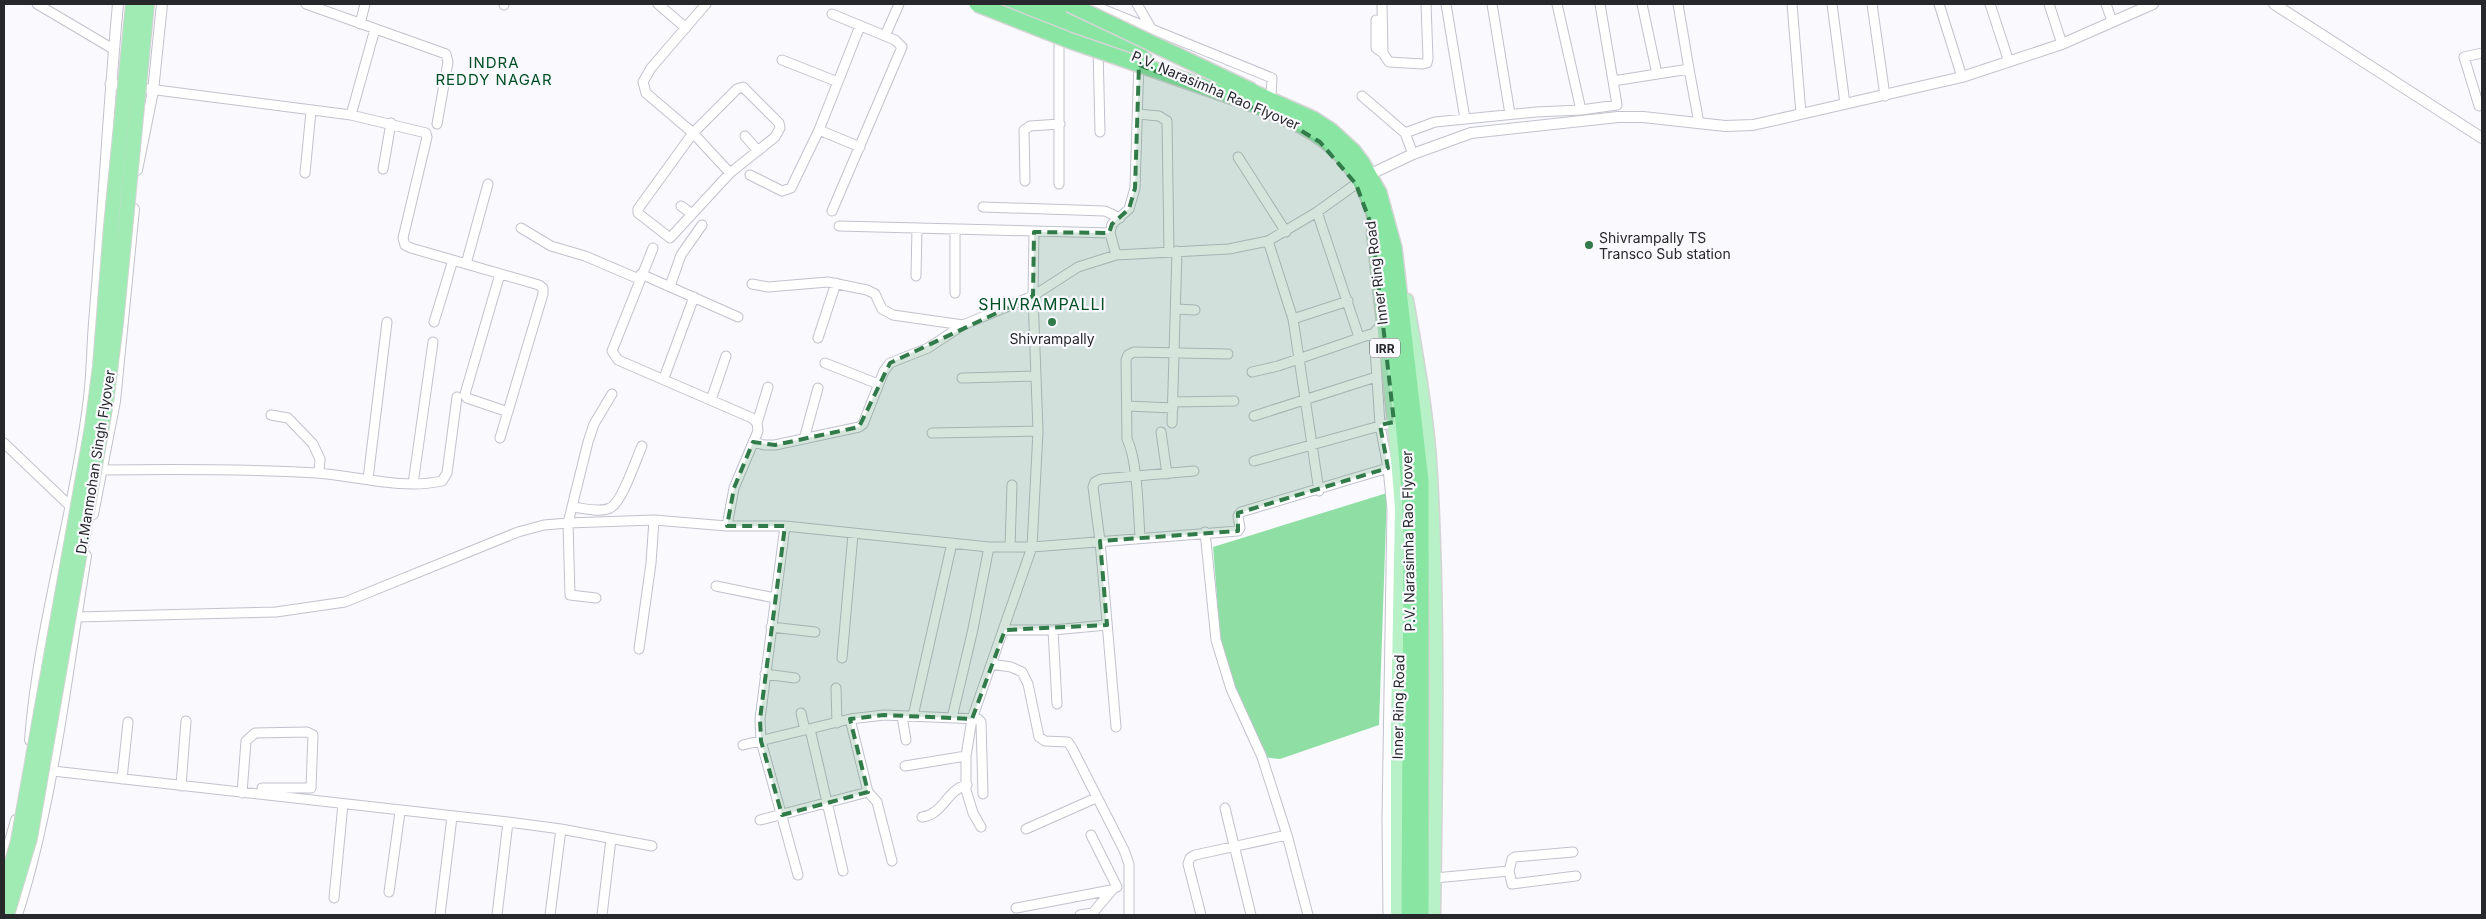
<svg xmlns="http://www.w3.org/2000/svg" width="2486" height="919" font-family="Inter,sans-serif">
<rect width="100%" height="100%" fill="#f9f9fe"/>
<path fill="#8fdfa4" d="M1387,493L1379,725L1280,759L1262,757L1222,660L1213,547Z"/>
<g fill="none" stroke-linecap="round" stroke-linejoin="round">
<defs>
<path id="minor" d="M37,4L113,49
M306,4L446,54L448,62L437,124
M504,4V5
M658,4L686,28
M706,4L651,68L643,82L646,93L693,133L638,209V213L670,238L730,173L693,133L737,89L743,87L779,123L780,128L775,137L730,173
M1090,4L1272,78L1271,96
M1137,4L1152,30
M1382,4L1383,53L1389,62L1423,64L1427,63L1428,58L1426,4
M1446,4L1465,119
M1492,4L1510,114
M1557,4L1581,110
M1600,4L1613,81
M1642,4L1657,74
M1792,4L1801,114
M1832,4L1845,104
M1872,4L1885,96
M1939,4L1962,77
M1990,4L2009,62
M2049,4L2062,44
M2106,4L2112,21
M832,14L895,40L902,47L832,211
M1376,20V48L1383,53
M360,24L365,4
M1059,34V184
M885,36L899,4
M1098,48L1100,132
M2482,53L2464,57L2479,106L2482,105
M782,60L838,82
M1689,69L1699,123
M110,84L351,115L426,133L427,137L403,238L405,245L411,248L539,285L543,288V294L500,438
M1362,96L1405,133L1413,154
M1138,114L1159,116L1167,121L1169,252
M351,115L375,29
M819,130L860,147
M1405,133L1435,122L1536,112L1581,110L1617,105L1613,81L1689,69L1678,4
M745,136L758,151
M1238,157L1286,232
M383,169L391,123
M305,173L311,111
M750,175L782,191L791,188L819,130L860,26
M1025,181L1024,130L1030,126L1060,124
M681,206L692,214
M983,207L1105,211L1120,218
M1317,212L1359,337
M839,226L1110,233
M521,228L551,246L585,256L639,279
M1268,241L1293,319L1319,491
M653,248L612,351L618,360L752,418L757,423L758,431L734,488L727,526
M1116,255L1110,233L1112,224L1129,209L1135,188L1139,60
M466,264L488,184
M500,274L465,394L467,398L508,412
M641,274L738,317
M916,276L917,228
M752,284L768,287L828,282L867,290L875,294L882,309L893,315L963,325
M670,286L681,255L702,225
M955,293V229
M1177,309L1195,310
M1293,319L1348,301
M434,322L453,260
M1382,324L1374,333L1380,425L1388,468L1392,509L1387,818L1388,915
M818,338L836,283
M825,363L878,384
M1252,372L1278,366L1374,333
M664,378L694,297
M962,378L1036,376
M711,400L726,356
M1173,402L1234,401
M1127,406L1173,408
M271,415L288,418L313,444L320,459L319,473
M1254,416L1376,377
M757,423L768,387
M1172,423L1177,251
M1161,432L1167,474
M932,433L1038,431
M804,439L818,388
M753,442L764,445H775L859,427L863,424L884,371L890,363L928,348L963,325L1033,296L1078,267L1116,255L1229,249L1268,241L1317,212L1356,184
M4,443L70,506L76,507
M1254,461L1394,422
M102,470C174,469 245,469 317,473C357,476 402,490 442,481L447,473L457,397
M368,479L387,322
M413,484L433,342
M572,507C583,508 600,513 610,508C622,503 636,459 642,446
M785,526L760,719L761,741L798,875
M1205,532L1216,640L1231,689L1262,757L1287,835L1308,915
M1140,537C1138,511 1138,462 1127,439L1126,360L1128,355L1134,352L1228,354
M1010,547L1012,485
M716,586L775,598
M596,598L570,595L568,523L588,442L594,424L612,394
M76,617L276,612L345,602L518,532L544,525L568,523L654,520L727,526H785L989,547H1032L1238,531L1240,528L1238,516L1241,512L1388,468
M771,627L815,632
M1005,630H1053L1107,625
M1053,630L1057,704
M639,649L651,563L654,520
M842,658L853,534
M991,664L1011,667L1022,672L1028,684L1039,737L1045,741L1068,742L1072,748L1124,850L1129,864V915
M765,674L795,678
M836,688L837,723
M801,713L805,730
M902,716L906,740
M913,716L952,543
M952,718L973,629L989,547
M850,719L868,792
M1116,727L1100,541L1093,487L1095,482L1101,479L1194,471
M810,729L843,871
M743,745L850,719L884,715L978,719L981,722L983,794
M905,766L966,756
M53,771L508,822L561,829L652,846
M122,779L128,722
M181,786L186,721
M242,793L246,741L255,733L307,732L313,735L311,788H262
M1225,808L1251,915
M922,817C943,815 947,789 967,785
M760,820L868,792L877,802L892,861
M981,827L973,813L966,790V756L972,719L1032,547L1038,431L1033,296L1034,232
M1026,829L1096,798
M1091,835L1117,887
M1573,852L1515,857L1512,859L1509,871L1512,884L1576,876
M1435,878L1509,871
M389,892L400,812
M334,898L343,804
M1016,908L1111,890
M440,915L452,817
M497,915L508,822
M550,915L561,829
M602,915L611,839
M1080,915L1092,913
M1091,915L1113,889
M1201,915L1188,864L1190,858L1195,855L1287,835"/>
<path id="tertiary" d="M2274,4L2482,138
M137,170L153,91L162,4
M1375,172L1413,154L1471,133L1618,117H1643L1725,126L1753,125L1801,114L1962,77L2062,44L2153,4
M93,514L115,401L134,209
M30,740C39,624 75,513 89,398C92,373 92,348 94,323C103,217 108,110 118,4
M4,863L16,820
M17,915C54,798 66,676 86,556"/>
<path id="primary" d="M1373,232L1394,422L1401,508L1397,725V915
M1407,300C1417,358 1428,417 1431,476C1439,622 1436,769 1434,915"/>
<path id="motorway" d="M1010,4L1145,60
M1040,4L1143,46
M1241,87L1313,119L1330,130L1353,151L1362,163L1379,193L1394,248L1421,481V915
M1236,97C1274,113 1316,126 1344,158C1388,207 1388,291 1395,353C1403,417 1410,479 1411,543L1409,915"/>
</defs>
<use href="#minor" stroke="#c1c2cd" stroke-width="11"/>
<use href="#tertiary" stroke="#c1c2cd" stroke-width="12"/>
<use href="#primary" stroke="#d4d4d5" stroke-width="15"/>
<use href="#motorway" stroke="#d4d4d5" stroke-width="18"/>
<use href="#minor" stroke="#fff" stroke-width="9"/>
<use href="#tertiary" stroke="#fff" stroke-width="10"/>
<use href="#primary" stroke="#b8f0c7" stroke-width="12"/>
<use href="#motorway" stroke="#88e6a2" stroke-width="15"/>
<defs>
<path id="trunk-bridge" d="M4,890L18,841L92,427L100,366L111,226L133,4
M7,915L30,838L106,403L116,323L147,4"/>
<path id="motorway-bridge" d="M977,4L1071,41L1248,102
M1069,4L1252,91"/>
</defs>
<use href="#trunk-bridge" stroke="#d4d4d5" stroke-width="16" stroke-linecap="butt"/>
<use href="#motorway-bridge" stroke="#d4d4d5" stroke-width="18" stroke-linecap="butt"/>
<use href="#trunk-bridge" stroke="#a0ebb4" stroke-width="14"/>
<use href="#motorway-bridge" stroke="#88e6a2" stroke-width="15"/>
</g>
<path fill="#307b49" fill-opacity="0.2" stroke="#307b49" stroke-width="4" stroke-dasharray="10 6" stroke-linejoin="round" d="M1139,65L1280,118L1320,142L1356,184L1372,227L1394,422L1380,425L1388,468L1238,513V531L1100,541L1107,625L1005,630L972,719L884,715L850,719L868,792L782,815L761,741L760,719L785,526H727L734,488L753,442L775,445L859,427L890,363L1033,296L1034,232L1109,233L1112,224L1129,209L1135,188Z"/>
<g fill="#307b49" stroke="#f9f9fe" stroke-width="2">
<circle cx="1589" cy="245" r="5"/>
<circle cx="1052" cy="322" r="5"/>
</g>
<g text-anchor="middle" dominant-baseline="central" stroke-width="4.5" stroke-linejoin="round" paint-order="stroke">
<rect fill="#f9f9fe" stroke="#66676b" stroke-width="1" x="1370" y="338.5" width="30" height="19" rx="4"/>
<g font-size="12" font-weight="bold" fill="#27282c">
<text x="1385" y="348">IRR</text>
</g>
<g font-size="14" fill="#27282c" stroke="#f9f9fe">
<text transform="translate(1216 90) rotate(23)">P.V. Narasimha Rao Flyover</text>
<text transform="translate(1376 273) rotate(-97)">Inner Ring Road</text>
<text transform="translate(95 462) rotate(-81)">Dr.Manmohan Singh Flyover</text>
<text transform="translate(1408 541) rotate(-91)">P.V. Narasimha Rao Flyover</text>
<text transform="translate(1398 707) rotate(-89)">Inner Ring Road</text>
</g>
<g font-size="14" fill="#27282c" stroke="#f9f9fe" text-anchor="start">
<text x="1599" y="237">Shivrampally TS<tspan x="1599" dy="16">Transco Sub station</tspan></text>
<text x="1052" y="338" text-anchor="middle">Shivrampally</text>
</g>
<g font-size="15" letter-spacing="1" fill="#004f24" stroke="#f9f9fe">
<text x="494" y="62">INDRA<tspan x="494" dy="17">REDDY NAGAR</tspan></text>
</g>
<g font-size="16" letter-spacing="1" fill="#004f24" stroke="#f9f9fe">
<text x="1042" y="304">SHIVRAMPALLI</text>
</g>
</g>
<rect width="2486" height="919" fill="none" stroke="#27282c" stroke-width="10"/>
</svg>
